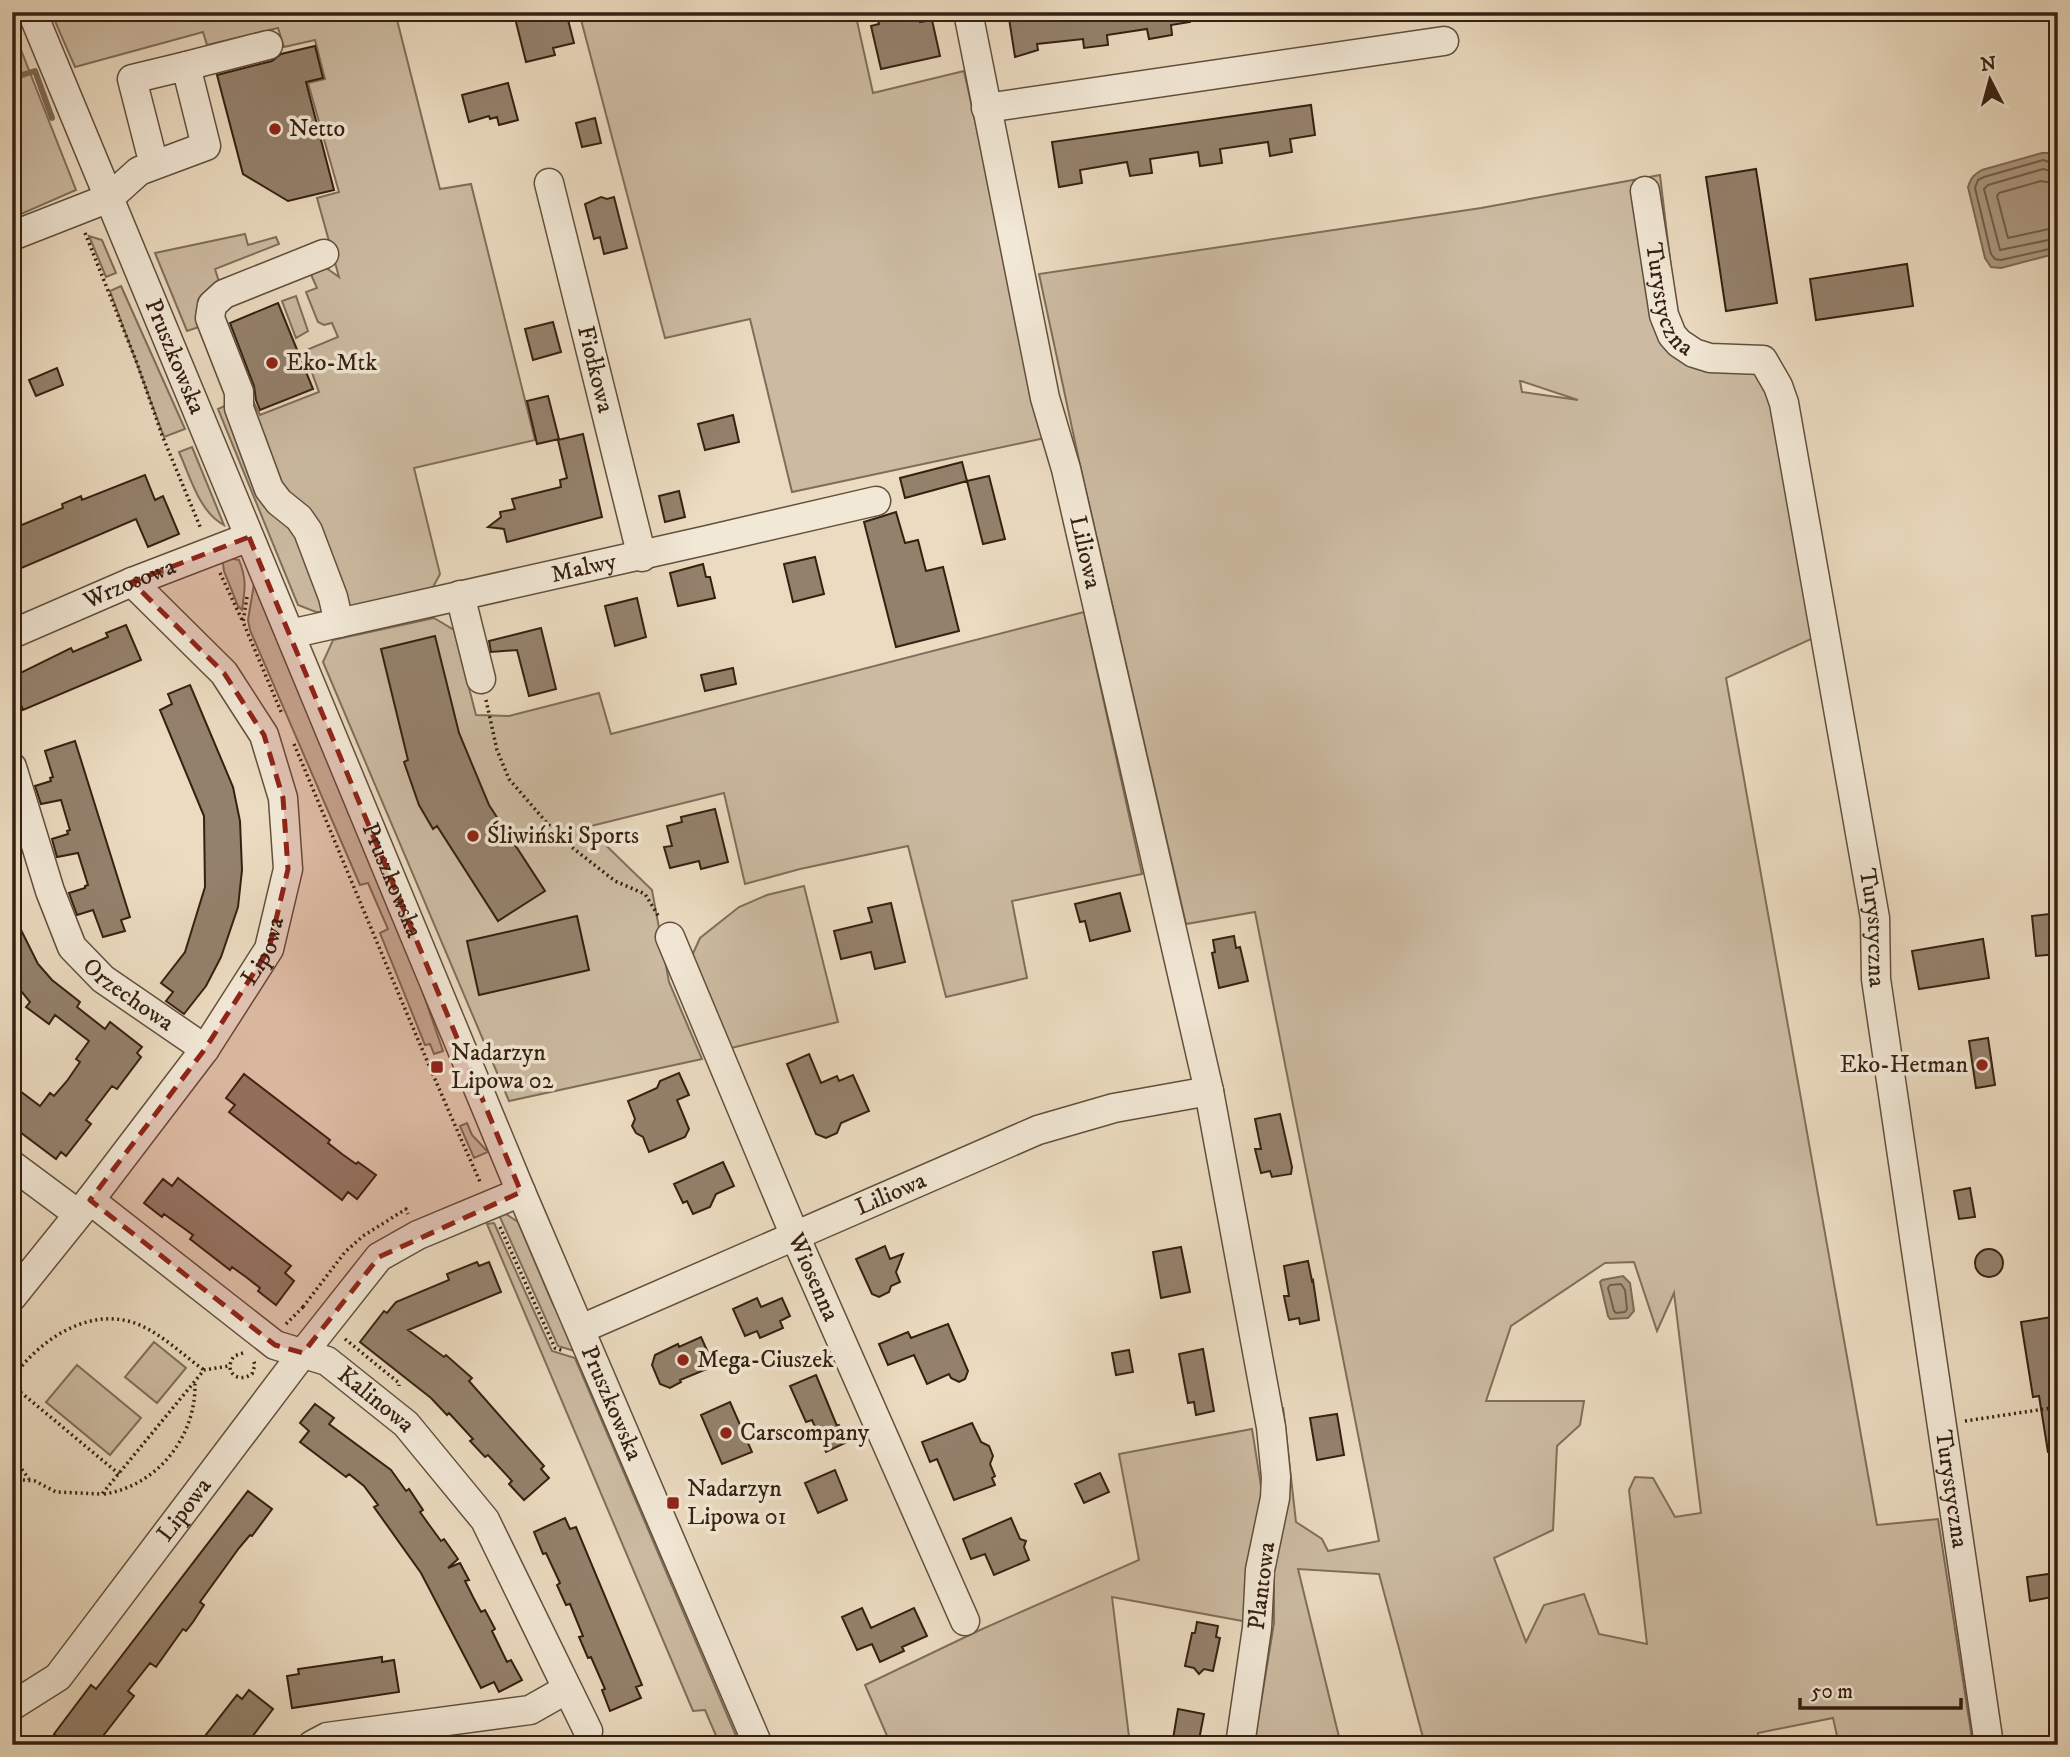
<svg xmlns="http://www.w3.org/2000/svg" width="2070" height="1757" font-family="'IM FELL DW Pica',serif">
<rect width="100%" height="100%" fill="#ebdbc0"/>
<filter id="stains"><feTurbulence type="fractalNoise" baseFrequency=".00286" numOctaves="4"/><feColorMatrix values="0 0 0 0 .2 0 0 0 0 .09 0 0 0 0 .02 0 0 0 .5 -.17"/></filter>
<radialGradient id="worn" r=".72"><stop offset=".6" stop-color="#630" stop-opacity="0"/><stop offset="1" stop-color="#630" stop-opacity=".3"/></radialGradient>
<path fill="#ccbba2" stroke="#806e5a" stroke-width="2" fill-rule="evenodd" d="M51,12H395L440,189L471,184L535,440L414,468L440,574L432,589L348,607L278,488L250,395L260,415L319,392L304,351L338,337L332,323L324,325L318,322L306,292L317,288L309,270L325,267L339,277L317,198L339,192L308,83L325,79L315,40L284,47L278,28L207,45L203,32L75,67Z
M579,12H855L873,93L964,71L1045,438L792,492L750,319L665,338Z
M12,27L76,190L12,218Z
M1660,175L1680,344L1758,365L1791,453L1820,635L1726,678L1877,1525L1938,1519L1973,1745H1839L1833,1718L1758,1733L1757,1745H1425L1379,1574L1298,1569L1341,1745H1254L1274,1623V1561L1285,1503L1283,1407L1296,1522L1322,1539L1328,1551L1379,1541L1255,912L1186,924L1080,465L1039,274L1481,208ZM1520,381H1521L1578,400L1522,392ZM1634,1262L1657,1331L1674,1293L1701,1513L1675,1517L1653,1478L1635,1477L1629,1490L1647,1644L1599,1634L1584,1594L1544,1605L1526,1642L1494,1558L1553,1530L1557,1446L1580,1425L1584,1401H1486L1511,1326L1605,1263Z
M245,234L248,245L276,237L279,244L215,269L220,285L199,327L187,331L155,253Z
M89,236L102,240L116,273L106,277Z
M121,286L185,429L164,437L110,291Z
M296,296L308,331L296,338L282,301Z
M229,404L290,521L325,599L323,612H316L298,605L218,409Z
M192,447L224,525C199,512 190,476 179,452Z
M222,557L239,560C247,580 245,589 242,610L238,606L224,571Z
M255,578L398,920L443,1051L434,1054L430,1044L425,1045L380,933L388,929L368,883L360,885L250,630L248,620Z
M1084,612L1142,874L1012,901L1027,978L946,997L908,846L800,869L745,884L724,793L587,827L652,890L669,982L702,1059L509,1101L323,662L333,640L434,618L454,630L476,715L509,716L599,693L611,734Z
M804,886L838,1022L731,1048L690,960L700,938L739,907L767,895Z
M467,1123L472,1135L488,1152L474,1158L460,1126Z
M506,1214L518,1222L552,1302L578,1352L558,1346L499,1215Z
M494,1223L552,1351L575,1358L740,1745H720L705,1710L693,1711L487,1224Z
M154,1342L186,1368L157,1403L125,1377Z
M77,1365L141,1418L110,1455L46,1402Z
M1252,1429L1264,1505L1248,1622L1112,1597L1130,1745H891L865,1685L980,1630L1139,1560L1119,1454Z"/>
<path fill="#ad9b84" stroke="#7d6a56" stroke-width="2" d="M2042,153H2050L2058,162V253L2001,268L1991,267L1985,258L1968,187C1971,178 1973,175 1982,170Z
M1623,1276L1630,1283L1634,1311L1628,1318L1610,1319L1608,1316L1600,1282L1602,1280Z"/>
<g fill="none" stroke-linecap="round" stroke-linejoin="round">
<path stroke="#715e4a" stroke-width="2" d="M2058,165L2043,160L1984,177L1978,180L1975,188L1991,254L1995,259L2001,260L2058,247
M2058,173L2043,169L1988,185L1984,189L2000,250L2058,238
M2058,184L2041,181L1999,193L1997,196L2008,238L2058,227
M1621,1284L1625,1290L1627,1309L1625,1312L1616,1313L1614,1311L1608,1288L1610,1285Z"/>
<path stroke="#7d6a56" stroke-width="6" d="M2055,12L2058,26
M12,78L35,71L52,118"/>
</g>
<path fill="#94816c" stroke="#352011" stroke-width="2" d="M536,12H566L574,43L553,48L555,55L526,62L515,18Z
M876,12H918L920,22L932,20L940,56L881,69L871,26L879,24Z
M1008,12H1189L1190,22L1171,25L1172,35L1149,39L1147,29L1107,35L1108,45L1084,48L1083,39L1037,44L1038,50L1015,57Z
M315,46L323,78L306,82L334,190L288,201L243,174L217,75L272,61L281,54Z
M508,83L518,120L499,125L497,117L490,119L489,116L469,122L462,95Z
M1311,105L1315,135L1290,139L1292,152L1270,156L1268,142L1220,149L1222,163L1200,166L1198,152L1150,159L1152,173L1130,176L1127,162L1080,170L1082,183L1059,187L1052,142Z
M595,118L601,143L582,147L576,123Z
M1756,169L1777,303L1726,311L1706,177Z
M601,197L607,199L614,197L627,248L604,254L600,237L594,239L585,204Z
M1907,264L1913,306L1816,320L1810,279Z
M278,303L313,389L260,410L256,400L254,386L230,323Z
M553,322L561,352L533,360L525,329Z
M57,368L63,385L36,396L29,380Z
M548,396L559,439L537,444L527,401Z
M733,415L739,442L705,450L698,424Z
M583,434L602,517L507,542L504,529L488,527L501,517L500,512L515,509L512,499L561,487L560,480L567,478L558,440Z
M962,462L967,481L905,498L900,478Z
M145,475L155,500L163,496L179,534L148,547L136,519L12,572V529L63,508L62,504L81,496L82,500Z
M989,476L1005,539L983,544L967,481Z
M679,491L685,517L665,522L659,496Z
M896,512L905,543L918,540L926,571L943,567L959,631L896,647L864,522Z
M815,557L824,594L793,602L784,564Z
M703,564L706,577H710L715,598L678,606L670,573Z
M637,598L646,637L615,646L605,606Z
M126,625L141,660L23,710L18,697L12,700V677L71,648L73,652L108,637L106,633Z
M541,628L556,689L529,696L517,650L491,652L489,641Z
M435,636L459,733L489,805L545,891L498,921L437,826L433,829L419,805L404,762L408,760L381,649Z
M733,668L736,684L705,691L701,675Z
M190,685L233,787L240,821L242,870L238,907L221,957L206,986L184,1014L166,1001L173,992L161,983L185,952L205,887L204,816L160,710L172,704L168,694Z
M75,741L130,917L121,920L125,931L103,937L93,910L77,915L69,893L85,888V886L88,885L78,853L57,857L52,839L68,834L67,831L70,830L61,800L41,804L35,786L51,781L50,778L53,777L45,751Z
M715,809L728,862L701,869L699,861L670,868L664,847L672,846L667,826L682,822L681,817Z
M1120,893L1130,931L1090,941L1085,921L1080,922L1075,904Z
M891,903L905,962L875,969L871,952L841,959L834,931L872,922L868,908Z
M12,912L38,964L52,980L80,1002L77,1007L105,1029L110,1022L142,1047L137,1053L141,1057L117,1089L112,1086L86,1120L91,1124L66,1156L61,1152L56,1159L12,1126V1085L40,1106L50,1093L54,1096L67,1081L80,1062L76,1059L89,1041L55,1015L49,1024L26,1007L30,1002L12,980Z
M2058,913V954L2036,956L2032,916Z
M577,916L589,970L479,995L467,941Z
M1234,936L1236,948L1240,947L1248,981L1219,988L1212,953L1215,952L1213,940Z
M1983,939L1989,978L1919,989L1912,951Z
M1988,1038L1995,1085L1976,1088L1969,1041Z
M809,1054L821,1083L837,1076L839,1081L853,1075L869,1111L841,1123L837,1133L826,1138L816,1134L787,1064Z
M679,1073L689,1095L677,1100L689,1129L685,1137L649,1152L643,1137L636,1133L632,1126L635,1119L628,1101L657,1088L660,1081Z
M244,1074L330,1140L328,1143L342,1154L356,1164L358,1162L376,1175L357,1199L348,1192L342,1200L229,1112L235,1105L226,1098Z
M1280,1114L1292,1167L1291,1174L1272,1177L1270,1171L1261,1173L1255,1149H1261L1255,1119Z
M723,1162L734,1186L716,1194L710,1207L693,1214L687,1201L683,1203L674,1184Z
M178,1178L291,1266L285,1273L294,1281L276,1305L258,1291L260,1288L246,1277L232,1267L230,1270L190,1239L193,1235L164,1214L162,1217L144,1203L163,1179L172,1186Z
M1970,1188L1975,1217L1959,1219L1954,1191Z
M885,1246L890,1259L903,1254L896,1272L900,1282L891,1286L889,1292L879,1297L872,1294L856,1259Z
M1181,1247L1190,1292L1161,1298L1153,1252Z
M1975 1263a14 14 0 1 1 28 0a14 14 0 1 1-28 0Z
M1308,1261L1312,1281L1313,1280L1319,1320L1300,1324L1299,1318L1289,1320L1284,1296H1289L1284,1266Z
M477,1262L479,1266L489,1262L501,1292L408,1330L444,1357L446,1355L472,1378L469,1381L544,1466L541,1469L549,1478L524,1500L509,1484L512,1481L488,1455L485,1457L470,1441L473,1439L449,1413L447,1415L431,1398L360,1342L384,1311L387,1313L396,1302L449,1280L447,1274Z
M757,1298L761,1307L782,1298L790,1316L780,1321L783,1328L760,1338L757,1331L745,1336L733,1309Z
M2058,1316V1452H2048L2039,1396L2033,1397L2021,1322Z
M948,1324L968,1371L965,1379L959,1382L951,1378L949,1374L927,1384L914,1355L888,1365L879,1344L908,1332L911,1338Z
M701,1337L714,1366L680,1380L681,1382L670,1388L660,1384L652,1365L655,1355L678,1344L679,1347Z
M1203,1349L1214,1411L1196,1415L1194,1402L1188,1403L1179,1354Z
M1129,1350L1133,1372L1116,1375L1112,1353Z
M816,1375L837,1426L839,1425L847,1442L826,1452L812,1420L806,1422L790,1386Z
M730,1402L752,1452L722,1464L701,1415Z
M315,1404L334,1418L329,1424L391,1470L406,1491L409,1489L423,1510L420,1512L430,1526L441,1541L444,1539L458,1559L448,1568L460,1563L469,1580L465,1581L473,1597L481,1612L485,1610L495,1629L492,1631L507,1662L511,1660L522,1680L499,1692L494,1682L481,1688L421,1573L374,1507L378,1505L364,1486L349,1474L346,1477L300,1442L309,1431L300,1423Z
M1337,1414L1344,1455L1317,1460L1310,1418Z
M972,1423L981,1442L989,1446L993,1456L990,1464L995,1476L992,1478L995,1485L954,1500L937,1459L930,1462L922,1442Z
M835,1470L847,1500L818,1513L805,1483Z
M1100,1473L1109,1492L1084,1503L1075,1484Z
M248,1491L272,1509L252,1536L250,1535L239,1548L200,1602L204,1605L193,1622L186,1631L183,1629L156,1667L150,1663L128,1691L134,1696L96,1745H53L58,1737L54,1734L91,1685L96,1689L107,1675Z
M565,1518L570,1529L576,1527L642,1685L636,1687L641,1698L610,1711L602,1690L605,1689L591,1657L588,1658L579,1637L583,1636L570,1604L566,1605L557,1585L560,1583L546,1553L543,1554L534,1532Z
M1011,1518L1020,1539L1026,1541L1024,1547L1029,1560L994,1575L985,1554L971,1559L963,1539Z
M2056,1573L2058,1596L2030,1601L2027,1577Z
M862,1608L871,1628L914,1608L927,1636L902,1647L904,1651L880,1662L872,1644L857,1650L842,1617Z
M1197,1622L1218,1626L1216,1637L1220,1638L1213,1671L1204,1669L1199,1674L1194,1668L1185,1666L1192,1633H1195Z
M382,1657V1662L394,1660L399,1692L292,1708L287,1676L299,1674L298,1669Z
M249,1690L273,1709L246,1745H198L237,1695L242,1699Z
M1178,1709L1204,1714L1198,1745H1172Z"/>
<g fill="none" stroke-linecap="round" stroke-linejoin="round">
<defs>
<g id="minor">
<path id="s1" d="M32,12L521,1192L758,1745"/>
<path id="s2" d="M968,12L1045,398L1066,469L1209,1091L1271,1427L1276,1477L1275,1498L1260,1570L1257,1628L1240,1745"/>
<path d="M186,66L268,45"/>
<path d="M986,108L1444,41"/>
<path id="s3" d="M549,183L642,557"/>
<path id="s4" d="M1645,191L1664,315L1672,335L1679,343L1694,353L1710,358L1763,360L1778,386L1784,403L1875,918L1876,979L1989,1745"/>
<path d="M12,236L109,198L139,171L206,146L186,66L132,79L154,165"/>
<path d="M324,254L224,294L212,305L210,318L239,392V408L269,489L279,502L299,518L308,531L333,597L339,623"/>
<path d="M460,595L481,679"/>
<path id="s5" d="M12,634L132,582L249,537"/>
<path id="s6" d="M290,634C485,590 681,547 876,501"/>
<path id="s7" d="M12,767L50,891L72,947L103,979L205,1049"/>
<path id="s8" d="M670,937L795,1236L965,1621"/>
<path d="M12,1165L78,1214"/>
<path id="s9" d="M90,1200L275,1345L327,1361L406,1424L485,1520L588,1731"/>
<path id="s10" d="M12,1297L90,1200L205,1049L269,949L288,869L283,798L264,735L224,673L132,582"/>
<path id="s11" d="M581,1329L1038,1130L1114,1108L1209,1091"/>
<path id="s12" d="M12,1706L58,1677L303,1353L379,1257L418,1235L521,1192"/>
<path d="M312,1745L327,1737L530,1710L567,1689"/>
</g>
</defs>
<use href="#minor" stroke="#624f3d" stroke-width="31"/>
<path stroke="#352011" stroke-width="3.5" stroke-dasharray="2 3.5" stroke-linecap="butt" d="M85,233L137,363L162,435L201,529
M220,573L243,622
M247,597L243,622L282,714
M486,700L497,750L509,779L560,838L615,881L645,894L659,917
M294,744C356,891 416,1039 481,1184
M431,1074L445,1069
M500,1227L555,1348L564,1351
M303,1307L345,1252L363,1236L406,1209L408,1214
M286,1324L303,1307
M345,1339L399,1383V1386
M243,1353L234,1356C223,1371 237,1384 252,1374L255,1365L253,1359
M12,1379C39,1339 93,1303 142,1326C165,1337 183,1355 204,1370
M12,1385L119,1474
M1965,1421L2058,1407
M12,1456L29,1479
M12,1479L35,1481L56,1492L102,1494L204,1370L229,1366
M104,1494C157,1486 196,1437 195,1384"/>
<use href="#minor" stroke="#f2e8d6" stroke-width="28"/>
</g>
<path fill="#8f2418" fill-opacity="0.2" stroke="#8f2418" stroke-width="5" stroke-dasharray="14 9" stroke-linejoin="round" d="M249,537L521,1192L379,1257L303,1353L275,1345L90,1200L205,1049L269,949L288,869L283,798L264,735L224,673L132,582Z"/>
<g fill="#8f2418" stroke="#f2e8d6" stroke-width="2.5">
<circle cx="275" cy="129" r="7"/>
<circle cx="272" cy="363" r="7"/>
<circle cx="473" cy="836" r="7"/>
<circle cx="1982" cy="1065" r="7"/>
<rect x="430" y="1060" width="14" height="14" rx="3.5"/>
<circle cx="683" cy="1360" r="7"/>
<circle cx="726" cy="1433" r="7"/>
<rect x="666" y="1496" width="14" height="14" rx="3.5"/>
</g>
<g text-anchor="middle" dominant-baseline="central" stroke-width="7" stroke-linejoin="round" paint-order="stroke">
<g font-size="24" fill="#352011" stroke="#f2e8d6" text-anchor="start">
<text x="289" y="129">Netto</text>
<text x="286" y="363">Eko-Mtk</text>
<text x="487" y="836">Śliwiński Sports</text>
<text x="451" y="1053">Nadarzyn<tspan x="451" dy="28">Lipowa 02</tspan></text>
<text x="1968" y="1065" text-anchor="end">Eko-Hetman</text>
<text x="697" y="1360">Mega-Ciuszek</text>
<text x="740" y="1433">Carscompany</text>
<text x="687" y="1489">Nadarzyn<tspan x="687" dy="28">Lipowa 01</tspan></text>
</g>
<g font-size="24" fill="#352011" stroke="#f2e8d6">
<text stroke="none"><textPath href="#s4" startOffset="112">Turystyczna</textPath></text>
<text stroke="none"><textPath href="#s1" startOffset="373">Pruszkowska</textPath></text>
<text stroke="none"><textPath href="#s3" startOffset="192">Fiołkowa</textPath></text>
<text stroke="none"><textPath href="#s2" startOffset="553">Liliowa</textPath></text>
<text stroke="none"><textPath href="#s6" startOffset="301">Malwy</textPath></text>
<text stroke="none"><textPath href="#s5" startOffset="128">Wrzosowa</textPath></text>
<text stroke="none"><textPath href="#s1" startOffset="940">Pruszkowska</textPath></text>
<text stroke="none"><textPath href="#s4" startOffset="826">Turystyczna</textPath></text>
<text stroke="none"><textPath href="#s10" startOffset="429">Lipowa</textPath></text>
<text stroke="none"><textPath href="#s7" startOffset="264">Orzechowa</textPath></text>
<text stroke="none"><textPath href="#s11" startOffset="338">Liliowa</textPath></text>
<text stroke="none"><textPath href="#s8" startOffset="369">Wiosenna</textPath></text>
<text stroke="none"><textPath href="#s9" startOffset="352">Kalinowa</textPath></text>
<text stroke="none"><textPath href="#s1" startOffset="1507">Pruszkowska</textPath></text>
<text stroke="none"><textPath href="#s4" startOffset="1393">Turystyczna</textPath></text>
<text stroke="none"><textPath href="#s12" startOffset="264">Lipowa</textPath></text>
<text transform="translate(1262 1586) rotate(-83)">Plantowa</text>
</g>
</g>
<rect width="2070" height="1757" fill="none" stroke="#ebdbc0" stroke-width="42"/>
<rect x="14" y="14" width="2042" height="1729" fill="none" stroke="#352011" stroke-width="3.5"/>
<rect x="21" y="21" width="2028" height="1715" fill="none" stroke="#352011" stroke-width="2"/>
<g transform="translate(1990 80) rotate(354)" stroke="#f2e8d6" stroke-width="5" paint-order="stroke">
<path d="M0-5L12 26L0 18L-12 26Z" fill="#352011"/>
<text y="-10" font-size="19" font-weight="bold" text-anchor="middle" fill="#352011">N</text>
</g>
<path d="M1800 1698v10h161v-10" fill="none" stroke="#352011" stroke-width="3.5"/>
<text x="1811" y="1698" font-size="21" fill="#352011" stroke="#f2e8d6" stroke-width="5" paint-order="stroke">50 m</text>
<rect width="100%" height="100%" filter="url(#stains)"/>
<rect width="100%" height="100%" fill="url(#worn)"/>
</svg>
